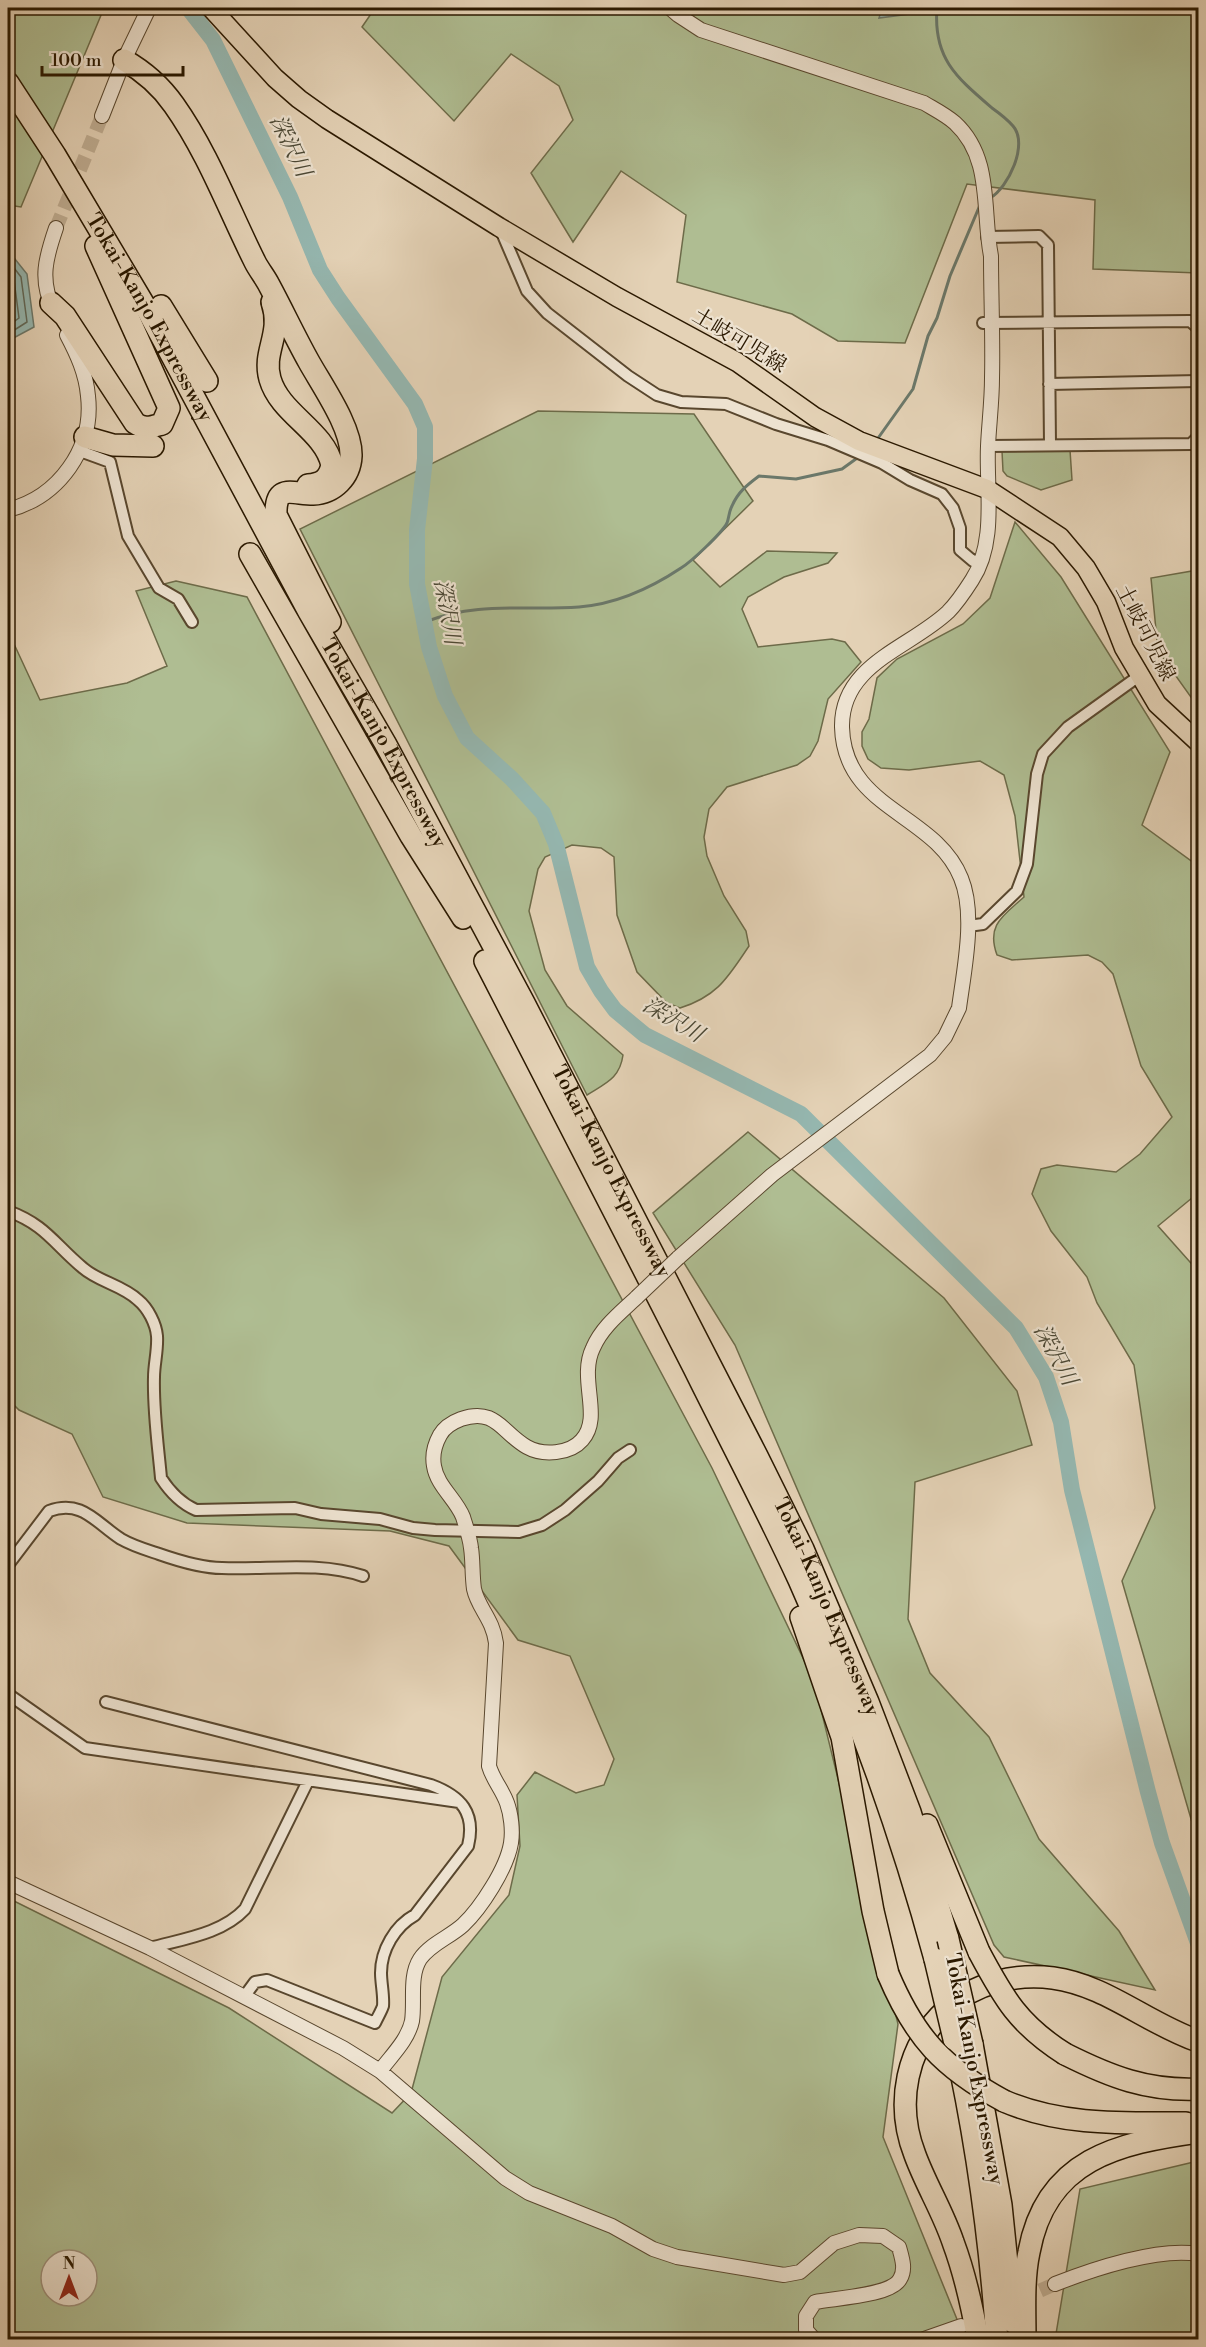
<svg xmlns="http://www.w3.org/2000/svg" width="1206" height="2347" font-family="'Libre Bodoni','Noto Serif JP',serif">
<rect width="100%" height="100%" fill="#e4d2b6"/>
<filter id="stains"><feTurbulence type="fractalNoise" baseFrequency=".00333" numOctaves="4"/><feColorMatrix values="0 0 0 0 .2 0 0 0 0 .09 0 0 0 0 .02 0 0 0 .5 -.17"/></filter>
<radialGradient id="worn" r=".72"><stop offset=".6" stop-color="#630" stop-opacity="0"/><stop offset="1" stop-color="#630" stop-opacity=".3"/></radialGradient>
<path fill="#afbd92" stroke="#6d6b49" stroke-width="1.5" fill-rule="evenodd" d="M8,8H104L21,207L8,205Z
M375,8H1198V273L1093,269L1095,200L967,184L905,343L838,341L792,314L677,282L686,215L621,171L573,242L531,173L573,120L559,86L511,54L454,121L362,27Z
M538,411L694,414L753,501L693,560L720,587L767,551L837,553L828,563L784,577L748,597L742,609L758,647L832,639L845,642L861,662L828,699L818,741L810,756L797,765L727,787L709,809L704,837L707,856L724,896L746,931L749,946C728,977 718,996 680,1008L667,1003L637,972L617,915L614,857L601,848L572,845L545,857L538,869L529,911L545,970L567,1006L623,1055C620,1078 606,1083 587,1095L300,529Z
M1070,450L1072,480L1041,490L1007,476L1003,471L1002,451Z
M1015,522L1061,577L1170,752L1142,825L1198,866V1193L1158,1226L1198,1271V1843L1122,1581L1155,1508L1134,1365L1097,1303L1087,1277L1051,1231L1032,1194L1041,1169L1057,1165L1116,1172L1140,1154L1172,1117L1141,1066L1113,974L1102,962L1088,955L1012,960L997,955C986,925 1003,916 1024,897L1015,816L1004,775L980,761L909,770L881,768L868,759L862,746V732L869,719L877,678L897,659L963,624L990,598Z
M1198,570V707L1158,651L1151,578Z
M176,581L247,597L712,1468L814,1681L898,2024L883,2137L965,2339H8V1898L229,2008L392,2113L411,2093L442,1977L509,1895L520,1846L517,1795L535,1772L576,1793L604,1785L614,1759L570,1656L518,1640L449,1546L390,1531L187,1523L103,1497L72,1434L19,1410L8,1399V631L40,700L127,683L167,666L136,591ZM51,2260H87V2296H51Z
M748,1132L944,1298L1017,1391L1032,1445L915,1482L908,1619L930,1673L989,1737L1039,1839L1119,1931L1155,1990L1004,1957L994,1945L735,1345L653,1213Z
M1198,2161V2339L1055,2340L1080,2189Z"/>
<path fill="#95b7b0" stroke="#6b786a" stroke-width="1.5" d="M882,8H956L879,18Z
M11,254L27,274L34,327L8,341V256Z"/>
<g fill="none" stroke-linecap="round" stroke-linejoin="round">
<path stroke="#606858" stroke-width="1.5" d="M8,260L21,277L27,322L8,334
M8,271L14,280L19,318L8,326"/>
<path stroke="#6b786a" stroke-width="3" d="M937,8C933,58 956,77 992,108C999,113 1007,119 1013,126C1029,144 1008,188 990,198
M876,441L913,389L928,336L937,318L950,276L980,205
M425,622C479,601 524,611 579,607C616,604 651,588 681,568C691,562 722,533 727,523C729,518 729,511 732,506C738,492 747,485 759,476L796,479L842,469L860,456"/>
<path stroke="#95b7b0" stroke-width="16" d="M188,8L213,40L290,197L320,270L338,298L415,404L425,427V459L417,530V584L429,647L445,696L467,738L512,779L543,813L556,844L587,967L601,991L615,1010L645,1035L801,1114L1016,1328L1046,1377L1061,1422L1072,1490L1148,1792L1162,1843L1198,1943"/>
<path stroke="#bfad92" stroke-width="14" stroke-dasharray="14 7" stroke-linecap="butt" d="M56,228L102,116
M1021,2299L1055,2284"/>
<defs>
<path id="minor" d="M500,228L527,291L547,313L628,376L657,395L681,402L726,404L776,424L828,440L882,463L910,480L942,494L953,508L960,528V550L973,561L981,560
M987,237L1039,236L1048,245L1050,444
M983,323L1190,321L1198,328
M1049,384L1198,381
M988,446L1191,444L1198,437
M80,451L110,462L128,536L159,588L178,599L192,622
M968,926L983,924L1017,891L1027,864L1037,774L1043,754L1068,727L1139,676
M8,1211C46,1225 54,1244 83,1268C99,1282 122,1285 138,1300C148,1308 156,1324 157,1336C158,1350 154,1364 154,1377C153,1411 158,1445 161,1478C170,1492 180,1503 196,1510L295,1508L321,1514L380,1519L413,1528L435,1530L519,1532L542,1525L565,1510L598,1481L618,1458L630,1450
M8,1565L49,1511C82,1499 96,1523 121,1539C133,1546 147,1550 159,1554C179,1561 201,1568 222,1568C269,1570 318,1561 363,1576
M8,1694L85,1748L459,1802
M106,1702L431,1785C461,1796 476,1813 468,1846L415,1915C395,1926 381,1950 381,1973C381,1983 384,1996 383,2006C381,2012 377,2018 375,2023L267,1980L255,1982L244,1997
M150,1948C182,1939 222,1934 245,1909L308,1781"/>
<path id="tertiary" d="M670,8L678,15L701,30L924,103C934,109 946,115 955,123C993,158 982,211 991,256C991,297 993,338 992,378C992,401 989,424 988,446C986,488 997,542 972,580C965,591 957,603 948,612C910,648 841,664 842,727C844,810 935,813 961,878C976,914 964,970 959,1008L945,1037L930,1055L772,1175L678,1258
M102,116L124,60L149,8
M54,310C39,280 46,257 56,228
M8,510C59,497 94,448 88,396C86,373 77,354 67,335
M8,1882L150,1948L343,2048L380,2071L505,2178L529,2193L612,2226L653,2249L677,2257L784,2275L800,2272L834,2243L859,2235L883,2236L899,2247C902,2258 906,2269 900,2279C891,2296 834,2298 815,2302L806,2316V2330L813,2338L818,2340
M380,2071C391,2056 408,2040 412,2021C415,2002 409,1976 420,1959C430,1944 450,1937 463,1925C481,1908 507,1868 511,1843C513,1831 511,1814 507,1803C502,1789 493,1780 489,1766L496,1643C493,1619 478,1608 474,1589C472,1575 473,1561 471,1548C470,1538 466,1527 463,1517C456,1499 437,1486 434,1466C432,1455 435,1444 440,1435C444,1428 453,1422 461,1419C496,1407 502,1433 527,1447C543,1456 570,1454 582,1440C603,1417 578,1379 593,1348C602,1327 620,1313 637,1297
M1055,2284C1093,2269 1159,2247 1198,2254
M921,2340L961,2326"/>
<path id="primary" d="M211,8L275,78L299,99L327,119L499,227L617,297L737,362L815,417L859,441L987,489L1060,537L1086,568L1106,602L1124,648L1157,704L1198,742"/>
<g id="motorway">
<path d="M124,60C145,72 160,85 174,105C208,153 229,210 255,262C259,270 265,277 269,285C283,311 295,337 309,362C323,387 352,428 351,456C350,477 334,493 313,494C292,494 275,483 276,515L330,622"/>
<path id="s1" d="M8,83L55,155L149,313L309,612L385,743L524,1003L757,1456L803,1549L868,1702L910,1812L948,1939"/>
<path d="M272,302C283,334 262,351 270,379C280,414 324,430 332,465C329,479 322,484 308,485"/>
<path d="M51,303L65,316L135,423C145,430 151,427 162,424L169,408L96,246"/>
<path d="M161,306L207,381"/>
<path d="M85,437L113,445L153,446"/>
<path d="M250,554L411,836L463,918"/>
<path d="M485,961C555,1097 625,1232 694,1368C729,1439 766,1508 799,1580C854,1703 900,1829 935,1959"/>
<path d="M801,1617L842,1737L873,1911L888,1974"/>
<path d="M927,1825L979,1952"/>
<path d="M954,2039C976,2138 990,2238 997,2340"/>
<path d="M972,2044L1001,2205L1013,2322"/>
<path d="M1065,2054C1111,2077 1147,2091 1198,2089"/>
<path d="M1004,2101C1062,2126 1124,2123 1186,2123"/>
<path d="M978,2340C972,2306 965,2274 953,2242C943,2212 926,2185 915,2155C895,2104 906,2046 947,2009C974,1983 1016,1973 1053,1978C1106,1985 1148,2024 1198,2041"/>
<path d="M1025,2340C1025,2311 1023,2280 1029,2252C1046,2159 1118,2143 1198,2132"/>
</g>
</defs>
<use href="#minor" stroke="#59472e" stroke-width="14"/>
<use href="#tertiary" stroke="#59472e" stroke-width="16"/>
<use href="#primary" stroke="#2b1900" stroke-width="21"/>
<use href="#motorway" stroke="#2b1900" stroke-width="24"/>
<use href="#minor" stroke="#ede2d0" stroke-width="10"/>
<use href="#tertiary" stroke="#ede2d0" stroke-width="14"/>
<use href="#primary" stroke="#e4d2b6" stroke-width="18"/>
<use href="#motorway" stroke="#e4d2b6" stroke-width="21"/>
<defs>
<path id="tertiary-bridge" d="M637,1297L678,1258"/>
<path id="motorway-bridge" d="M948,1939L972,2044
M979,1952C1004,1999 1019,2025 1065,2054
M935,1959L954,2039
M888,1974C915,2038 943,2068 1004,2101"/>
</defs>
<use href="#tertiary-bridge" stroke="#59472e" stroke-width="16" stroke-linecap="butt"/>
<use href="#motorway-bridge" stroke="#2b1900" stroke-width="24" stroke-linecap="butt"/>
<use href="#tertiary-bridge" stroke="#ede2d0" stroke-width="14"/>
<use href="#motorway-bridge" stroke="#e4d2b6" stroke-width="21"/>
</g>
<g text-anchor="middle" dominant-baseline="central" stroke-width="4.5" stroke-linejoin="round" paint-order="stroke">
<g font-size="21" fill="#2b1900" stroke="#ede2d0">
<text stroke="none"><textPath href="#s1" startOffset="274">Tokai-Kanjo Expressway</textPath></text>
<text transform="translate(739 341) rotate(31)">土岐可児線</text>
<text transform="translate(1145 633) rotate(63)">土岐可児線</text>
<text stroke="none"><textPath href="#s1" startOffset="760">Tokai-Kanjo Expressway</textPath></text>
<text stroke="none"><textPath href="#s1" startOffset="1245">Tokai-Kanjo Expressway</textPath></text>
<text stroke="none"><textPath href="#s1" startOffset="1731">Tokai-Kanjo Expressway</textPath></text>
<text transform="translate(974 2069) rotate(79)">Tokai-Kanjo Expressway</text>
</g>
<g font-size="22" font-style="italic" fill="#4b4835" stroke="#ede2d0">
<text transform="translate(290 146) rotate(64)">深沢川</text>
<text transform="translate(447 612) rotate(80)">深沢川</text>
<text transform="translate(673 1020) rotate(31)">深沢川</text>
<text transform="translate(1055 1355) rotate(62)">深沢川</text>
</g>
</g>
<rect width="1206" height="2347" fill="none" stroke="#e4d2b6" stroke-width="30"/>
<rect x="9" y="9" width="1188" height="2329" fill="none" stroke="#2b1900" stroke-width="3"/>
<rect x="15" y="15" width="1176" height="2317" fill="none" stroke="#2b1900" stroke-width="1.5"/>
<g transform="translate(69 2278)"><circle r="28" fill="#ede2d0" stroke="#9f927d" stroke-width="1.5"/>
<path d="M0-4.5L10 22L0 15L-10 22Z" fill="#8f2418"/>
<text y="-9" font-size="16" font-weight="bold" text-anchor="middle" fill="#2b1900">N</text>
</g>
<path d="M42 66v9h141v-9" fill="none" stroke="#2b1900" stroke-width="3"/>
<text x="51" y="66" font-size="18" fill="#2b1900" stroke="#ede2d0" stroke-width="4.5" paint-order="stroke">100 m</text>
<rect width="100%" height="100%" filter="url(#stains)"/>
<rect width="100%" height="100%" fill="url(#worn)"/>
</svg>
